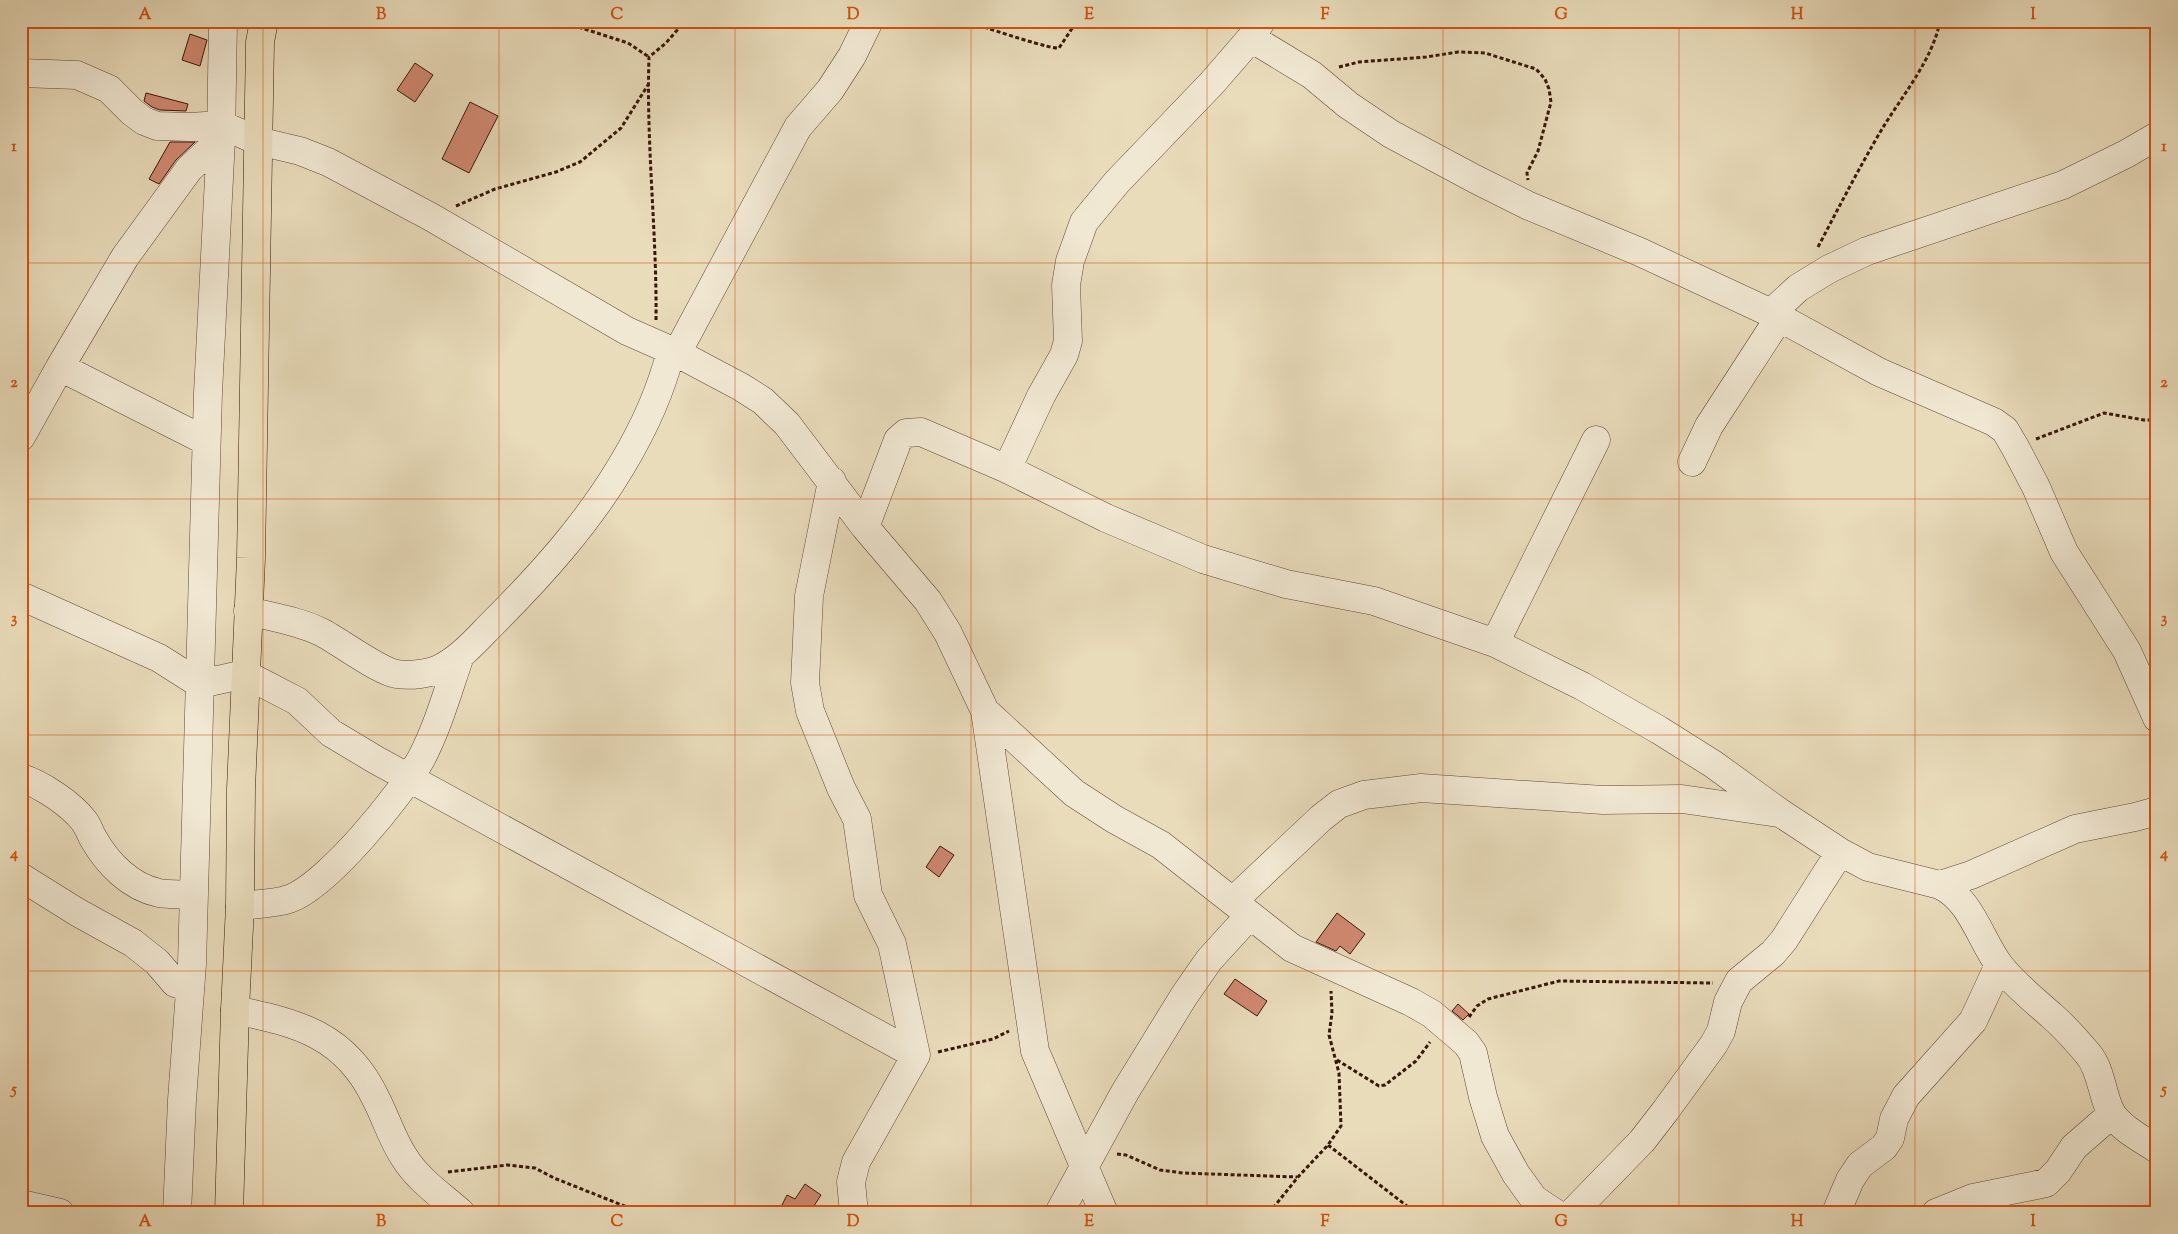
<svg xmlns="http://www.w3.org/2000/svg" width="2178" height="1234" font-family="'Sorts Mill Goudy',serif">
<rect width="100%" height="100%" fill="#e9dcbb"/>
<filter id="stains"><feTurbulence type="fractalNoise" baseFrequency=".004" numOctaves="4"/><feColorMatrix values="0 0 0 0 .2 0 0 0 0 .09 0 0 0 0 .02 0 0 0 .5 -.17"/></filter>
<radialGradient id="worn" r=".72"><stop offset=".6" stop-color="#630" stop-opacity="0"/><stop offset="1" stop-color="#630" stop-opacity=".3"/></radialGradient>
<path fill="#d18972" stroke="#361708" d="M190,34L207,40L200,66L182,60Z
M415,63L433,75L415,102L397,90Z
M146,93L188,104L186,111L160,110L152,107L144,101Z
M470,102L498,116L469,173L442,159Z
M170,142H195L176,160L159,184L149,179Z
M940,846L954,855L939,877L926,867Z
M1337,913L1365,934L1350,954L1340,946L1336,951L1316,942Z
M1235,979L1267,1001L1257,1016L1224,994Z
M1458,1004L1469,1014L1463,1020L1452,1011Z
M805,1184L821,1195L812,1209L819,1213H778L787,1195L795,1199Z"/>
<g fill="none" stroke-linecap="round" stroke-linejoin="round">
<defs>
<path id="minor" d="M1251,38L1312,75L1348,105L1391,134L1475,179L1529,206L1640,252L1771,313L1879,372L1994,422L2005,430L2015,447L2036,487L2064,552L2127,651L2157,718
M21,73L77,75L109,89L132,112L144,121L157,126L189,127L222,125L258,141L300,151L328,162L431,217L627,331L677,353L741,387L763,401L787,424L865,527L928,601L948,633L985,711L1035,1051L1104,1213
M1771,313L1798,288L1829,269L1867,251L2063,185L2126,154L2157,136
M677,353L798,127L830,90L852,56L869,21
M60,367L206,441
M21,437L60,367L125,257L189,169L221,139
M1692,462L1709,426L1779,318
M1007,469L1041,396L1064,355L1068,341L1066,285L1070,261L1084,222L1117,182L1212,83L1251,38L1260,23
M832,481L809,596L805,683L810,711L841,788L857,819L868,895L892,944L916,1055L856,1162L851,1182L854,1213
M865,527L898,440L906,433L921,432L1007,469L1106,518L1203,559L1286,584L1374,601L1495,643L1582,686L1659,730L1713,764L1782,814L1840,852L1868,867L1940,885C1972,900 1980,940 2000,966C2015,985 2034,1000 2052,1016C2065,1027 2077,1041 2088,1054C2102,1070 2102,1098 2112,1114C2122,1129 2142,1139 2157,1149
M21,596L159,658L200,684L245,674L297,701L331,733L376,760L916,1055
M248,611C272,617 299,621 321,632C339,641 380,672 397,674C411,676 429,674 441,668C462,657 477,639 493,623C541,575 587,524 622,465C643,430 661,391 671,351
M1495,643L1596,440
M985,711L1074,793L1114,819L1161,845L1292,948L1411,1002L1432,1014L1466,1043L1473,1053L1483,1097L1495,1136L1516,1174L1534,1199L1555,1213
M21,778C41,784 71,804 84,821C88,826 90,833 93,838C107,863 130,887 159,893C170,895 183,894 194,895
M21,877L77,912L133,943L157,962L175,983L190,988
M1940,885L1971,875L2075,829L2135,817L2157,811
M1233,901L1321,818L1339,804L1364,795L1421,788L1603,800L1682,799L1778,813
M240,906C256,904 274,904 289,899C327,886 401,795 421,759C438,727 448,690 460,656
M235,1010C298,1023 346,1035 376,1099C386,1118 392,1139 404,1157C418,1180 441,1195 461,1213
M21,1204L60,1213
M177,1213L182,1100L192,964L208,393L221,139L223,21
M1059,1213L1125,1092L1184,996L1209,960L1250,915
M1572,1213L1642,1141L1666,1110L1714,1044L1721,1031L1728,1002L1739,981L1773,953L1784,940L1840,852
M1836,1213L1850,1180L1860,1165L1884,1147L1890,1138L1894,1119L1906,1096L1973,1021L1999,965
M1936,1213L1973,1198L2046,1183L2058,1171L2074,1147L2112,1114"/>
<path id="highway" d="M229,1213L235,1010L240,906L241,789L251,558L260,42L264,21"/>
</defs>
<use href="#minor" stroke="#634835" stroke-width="29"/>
<use href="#highway" stroke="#361708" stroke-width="29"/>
<path stroke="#361708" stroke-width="3" stroke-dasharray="4 2.5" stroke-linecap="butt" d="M560,21L628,43L649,57
M973,21L981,26C993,30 1053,50 1059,48L1077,21
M1339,67L1359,62L1426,57L1458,52L1485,53L1536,69L1545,79L1549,89L1551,102L1538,151L1527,173L1528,180
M456,206L495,189L556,172L580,162L621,128L648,85
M1818,247C1839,207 1859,168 1882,129C1902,96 1933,59 1940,21
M656,320C657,232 646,145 649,57L666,43L685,21
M2036,439L2104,413L2144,420H2157
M1469,1017L1477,1006L1488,999L1559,981L1713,983
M938,1052L993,1039L1009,1031
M1337,1060L1379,1086L1385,1085L1416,1061L1430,1042
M1328,1145L1416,1213
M1117,1154L1126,1155L1160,1170L1183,1173L1297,1177
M448,1172L507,1165L535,1168L554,1178L642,1213
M1269,1213L1298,1177L1328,1145L1341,1126L1339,1073L1329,1035L1332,1013L1331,991"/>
<use href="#minor" stroke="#f1e8d3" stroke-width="28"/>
<use href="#highway" stroke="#e9dcbb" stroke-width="28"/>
</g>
<path fill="none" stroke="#d6520c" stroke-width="1" stroke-opacity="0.55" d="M263,21V1213M499,21V1213M735,21V1213M971,21V1213M1207,21V1213M1443,21V1213M1679,21V1213M1915,21V1213M21,263H2157M21,499H2157M21,735H2157M21,971H2157"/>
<rect width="2178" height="1234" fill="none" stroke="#e9dcbb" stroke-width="55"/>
<rect x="28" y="28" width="2122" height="1178" fill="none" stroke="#d6520c" stroke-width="2"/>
<g font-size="16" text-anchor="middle" font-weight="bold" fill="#d6520c">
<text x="145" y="19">A</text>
<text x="381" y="19">B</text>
<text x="617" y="19">C</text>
<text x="853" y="19">D</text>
<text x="1089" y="19">E</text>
<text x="1325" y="19">F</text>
<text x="1561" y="19">G</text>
<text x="1797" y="19">H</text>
<text x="2033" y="19">I</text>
<text x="14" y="151">1</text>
<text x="2164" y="151">1</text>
<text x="14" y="387">2</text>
<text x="2164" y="387">2</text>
<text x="14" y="623">3</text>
<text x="2164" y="623">3</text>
<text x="14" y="858">4</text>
<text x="2164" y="858">4</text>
<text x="14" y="1094">5</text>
<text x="2164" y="1094">5</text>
<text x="145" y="1226">A</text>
<text x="381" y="1226">B</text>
<text x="617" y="1226">C</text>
<text x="853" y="1226">D</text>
<text x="1089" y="1226">E</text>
<text x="1325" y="1226">F</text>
<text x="1561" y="1226">G</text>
<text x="1797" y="1226">H</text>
<text x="2033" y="1226">I</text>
</g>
<rect width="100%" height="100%" filter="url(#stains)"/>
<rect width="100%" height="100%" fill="url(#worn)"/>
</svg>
